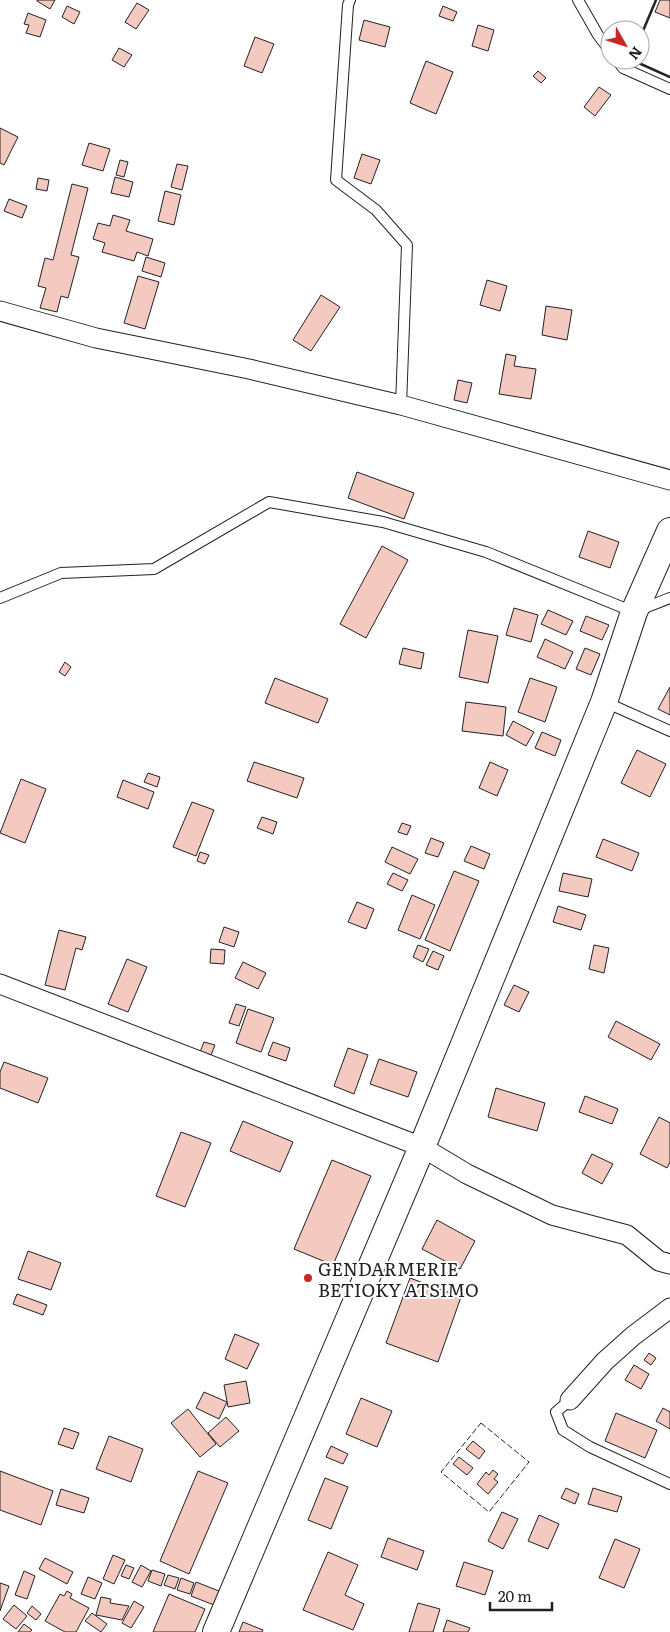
<svg xmlns="http://www.w3.org/2000/svg" width="670" height="1632" font-family="Literata,serif">
<rect width="100%" height="100%" fill="#fff"/>
<path fill="#f3c9c0" stroke="#222" d="M37,0H55L50,9L37,1Z
M660,0H670V18L655,12Z
M137,3L149,10L136,29L125,22Z
M67,6L80,12L74,24L62,17Z
M443,6L457,12L453,21L439,16Z
M28,13L46,20L40,37L26,33L29,25L24,24Z
M364,20L390,27L385,47L359,40Z
M478,25L494,30L488,51L472,46Z
M255,37L274,44L262,73L244,66Z
M119,48L132,55L124,67L112,60Z
M426,61L453,72L436,114L410,103Z
M538,71L546,78L541,83L533,76Z
M599,87L611,95L595,116L584,107Z
M0,128L18,137L4,165L0,163Z
M89,143L110,149L103,171L82,165Z
M362,154L380,160L371,184L354,178Z
M120,160L128,162L124,177L116,175Z
M177,164L188,166L182,190L171,187Z
M115,177L133,182L129,197L111,193Z
M38,178L49,180L47,191L36,189Z
M72,184L88,188L71,255L79,257L68,298L61,296L57,312L40,308L46,288L38,286L45,258L53,260Z
M165,191L181,195L174,225L158,221Z
M9,199L27,206L22,218L4,211Z
M113,215L130,220L126,231L153,239L148,256L137,252L134,261L102,252L105,243L93,239L98,223L110,226Z
M146,257L165,263L161,277L142,271Z
M138,276L159,282L145,329L124,323Z
M487,280L507,286L500,311L480,305Z
M321,295L340,307L311,351L293,340Z
M546,306L572,310L567,340L542,335Z
M506,354L516,356L514,366L536,369L531,399L499,394Z
M458,380L472,383L467,403L454,400Z
M357,472L414,493L404,519L348,498Z
M588,531L619,542L610,568L579,557Z
M382,546L408,560L366,638L340,624Z
M514,608L538,615L531,642L506,635Z
M548,610L573,621L566,635L541,624Z
M586,616L609,625L602,640L580,631Z
M468,630L498,636L488,683L459,677Z
M545,639L573,652L565,669L537,657Z
M403,648L424,653L421,669L399,664Z
M585,648L600,654L591,675L576,669Z
M65,662L71,667L65,676L59,672Z
M275,678L328,699L318,723L265,703Z
M530,678L557,687L545,722L518,712Z
M670,687V715L658,709Z
M466,702L506,707L503,736L462,731Z
M513,721L534,732L526,746L506,735Z
M542,732L561,740L555,756L535,748Z
M637,750L666,764L650,797L621,783Z
M254,762L304,778L297,798L247,781Z
M490,762L508,770L497,796L479,788Z
M148,773L160,777L157,787L144,782Z
M21,779L46,789L25,843L0,833Z
M123,780L154,792L148,809L117,797Z
M192,802L214,810L196,856L173,847Z
M262,817L277,822L273,834L257,828Z
M402,823L411,826L407,835L398,832Z
M431,838L444,843L438,857L425,853Z
M603,839L639,853L632,871L596,857Z
M471,846L490,854L484,869L464,861Z
M392,847L418,859L410,874L385,862Z
M200,852L209,855L205,864L197,861Z
M454,871L479,881L450,951L425,940Z
M393,873L408,880L402,891L387,884Z
M563,873L592,879L588,897L559,891Z
M412,895L435,905L420,939L398,930Z
M357,902L374,909L366,929L348,922Z
M558,906L586,915L581,930L553,922Z
M224,927L239,932L234,947L219,942Z
M59,930L86,937L82,950L76,948L65,990L45,985Z
M418,945L429,949L423,962L413,957Z
M594,945L609,948L604,973L589,969Z
M211,949L225,950L224,964L210,963Z
M433,951L444,956L438,970L426,965Z
M127,959L147,967L128,1012L108,1004Z
M243,962L266,973L258,989L235,978Z
M514,985L529,992L519,1012L504,1005Z
M236,1004L246,1007L239,1026L229,1023Z
M248,1009L274,1018L261,1052L236,1043Z
M616,1021L660,1044L651,1060L608,1037Z
M204,1042L215,1045L211,1055L200,1052Z
M273,1042L290,1048L286,1061L268,1055Z
M348,1048L368,1055L354,1094L334,1086Z
M379,1059L417,1072L408,1097L370,1084Z
M4,1062L48,1078L38,1103L0,1088V1072Z
M496,1088L545,1103L537,1131L488,1117Z
M585,1096L618,1109L612,1124L579,1112Z
M659,1117L670,1123V1162L667,1168L640,1154Z
M243,1121L293,1142L280,1172L230,1151Z
M181,1132L211,1143L185,1207L156,1196Z
M592,1154L613,1164L602,1184L582,1173Z
M332,1160L371,1176L333,1265L294,1249Z
M437,1220L475,1241L460,1269L422,1249Z
M28,1251L61,1263L51,1290L18,1279Z
M410,1278L461,1297L438,1362L386,1343Z
M17,1294L47,1305L43,1315L13,1304Z
M235,1334L259,1344L247,1369L225,1359Z
M649,1353L656,1358L651,1365L644,1360Z
M634,1365L649,1374L641,1389L625,1380Z
M246,1381L250,1403L228,1407L224,1385Z
M204,1392L227,1402L219,1419L196,1408Z
M361,1398L392,1411L377,1447L346,1434Z
M663,1408L670,1412V1429L656,1421Z
M188,1409L216,1444L200,1457L171,1423Z
M616,1413L657,1430L645,1458L605,1441Z
M226,1417L239,1431L220,1447L208,1433Z
M64,1428L79,1433L73,1449L58,1444Z
M109,1436L143,1449L131,1482L96,1469Z
M473,1441L485,1451L479,1459L466,1449Z
M331,1446L348,1454L343,1464L326,1457Z
M459,1457L473,1468L467,1475L453,1464Z
M493,1470L498,1474L494,1479L498,1482L488,1494L477,1484L486,1472L489,1475Z
M0,1471L53,1491L41,1525L0,1510Z
M198,1471L228,1483L189,1574L160,1561Z
M325,1478L348,1487L331,1529L308,1520Z
M566,1488L579,1494L575,1504L561,1498Z
M593,1488L622,1497L617,1512L588,1504Z
M61,1489L89,1498L84,1513L56,1505Z
M502,1512L518,1519L503,1549L488,1541Z
M539,1515L559,1524L548,1549L528,1541Z
M388,1538L424,1551L417,1570L381,1557Z
M615,1539L640,1549L624,1588L599,1578Z
M328,1552L358,1565L345,1595L364,1604L353,1630L303,1610Z
M113,1555L125,1560L114,1584L103,1579Z
M45,1558L73,1572L67,1584L39,1569Z
M464,1562L493,1571L485,1595L456,1586Z
M126,1565L134,1568L129,1579L121,1576Z
M141,1565L151,1571L142,1587L132,1582Z
M152,1570L165,1574L161,1586L148,1581Z
M24,1571L35,1576L27,1599L15,1595Z
M168,1575L179,1578L175,1589L164,1585Z
M88,1577L102,1583L95,1599L81,1594Z
M181,1578L194,1583L190,1594L177,1590Z
M196,1582L219,1591L214,1605L191,1596Z
M0,1583L9,1586L0,1611Z
M67,1591L72,1594L70,1598L89,1608L76,1632H65L45,1621L60,1594L64,1596Z
M169,1594L205,1609L195,1632H153Z
M101,1597L111,1599L110,1603L129,1606L122,1620L96,1615Z
M134,1601L144,1607L131,1628L122,1623Z
M418,1603L440,1609L433,1632H409Z
M14,1605L27,1616L16,1629L3,1619Z
M32,1606L41,1614L36,1620L27,1613Z
M92,1613L107,1624L101,1632L85,1621Z
M447,1620L470,1628L468,1632H443Z
M243,1622L263,1630L262,1632H239Z
M24,1624L32,1630L30,1632H18Z"/>
<g fill="none" stroke-linecap="round" stroke-linejoin="round">
<defs>
<path id="lane" d="M350,0L348,5L336,180L376,210L407,245L401,405
M578,0L598,35L610,51
M617,60L623,68L670,89
M0,598L61,573L154,569L269,502L383,522L486,552L634,612L670,598
M605,702L670,731
M570,1400L556,1412L563,1430L590,1447L670,1484"/>
<path id="street" d="M0,311L96,338L249,369L401,405L670,480
M0,984L422,1147L467,1174L552,1215L627,1235L659,1261L670,1264
M570,1400L605,1361L633,1336L670,1308"/>
<path id="secondary" d="M216,1632L422,1147L604,702L634,612L670,531"/>
</defs>
<use href="#lane" stroke="#222" stroke-width="12"/>
<use href="#street" stroke="#222" stroke-width="21"/>
<use href="#secondary" stroke="#222" stroke-width="28"/>
<use href="#lane" stroke="#fff" stroke-width="10"/>
<use href="#street" stroke="#fff" stroke-width="19"/>
<use href="#secondary" stroke="#fff" stroke-width="26"/>
<path stroke="#222" stroke-width="1" stroke-dasharray="6 2.5" stroke-linecap="butt" d="M481,1423L529,1462L489,1512L441,1472Z"/>
<path stroke="#222" stroke-width="2.5" d="M640,38L656,0
M632,60L670,77"/>
</g>
<circle fill="#c62828" stroke="#fff" stroke-width="2" cx="308" cy="1278" r="5"/>
<g text-anchor="middle" dominant-baseline="central" stroke-width="4" stroke-linejoin="round" paint-order="stroke">
<g font-size="18" fill="#222" stroke="#fff" text-anchor="start">
<text x="318" y="1268">GENDARMERIE<tspan x="318" dy="21">BETIOKY ATSIMO</tspan></text>
</g>
</g>
<g transform="translate(625 45) rotate(129)"><circle r="24" fill="#ffffff" stroke="#a7a7a7"/>
<path d="M0-4L9 19L0 12L-9 19Z" fill="#c62828"/>
<text y="-8" font-size="14" font-weight="bold" text-anchor="middle" fill="#222222">N</text>
</g>
<path d="M490 1602v8h62v-8" fill="none" stroke="#222222" stroke-width="2.5"/>
<text x="498" y="1602" font-size="15" fill="#222222" stroke="#ffffff" stroke-width="4" paint-order="stroke">20 m</text>
</svg>
